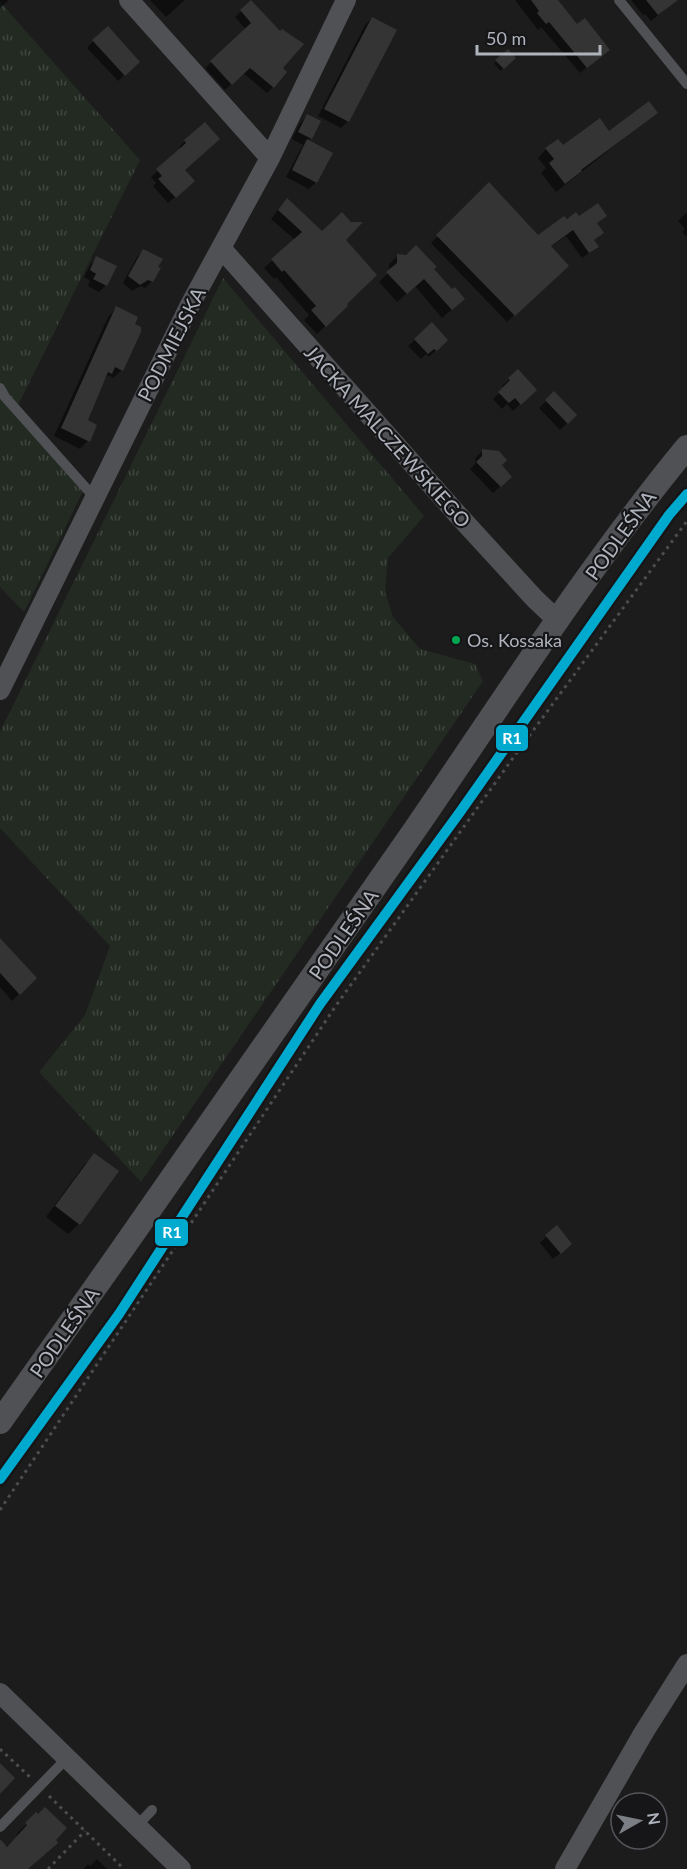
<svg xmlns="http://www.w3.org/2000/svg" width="687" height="1869" font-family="Lato,sans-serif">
<defs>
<pattern id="grass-tufts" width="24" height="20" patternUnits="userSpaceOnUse" patternTransform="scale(1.5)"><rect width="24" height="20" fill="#222a22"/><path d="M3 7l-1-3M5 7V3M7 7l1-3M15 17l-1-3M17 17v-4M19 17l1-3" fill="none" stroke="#404640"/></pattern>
</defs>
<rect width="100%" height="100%" fill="#1c1c1c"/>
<path fill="url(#grass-tufts)" d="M0,2L140,160L18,405L87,483L24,612L0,587Z
M223,278L424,516L388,558L385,592L393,617L420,649L475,664L483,681L141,1182L39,1072L85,1015L110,946L0,828V732Z"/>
<path fill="#0007" d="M0,0H9L0,8Z
M150,0H185L166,17Z
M515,0H557L601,56L580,73L541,27L538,30Z
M631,0H669L665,10L651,21L645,14L643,15Z
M251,2L281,68L273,87L267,93L243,73L225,90L205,68L246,30L235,17Z
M372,18L348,121L341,128L318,116L365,25Z
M93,41L138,62L118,81L87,48Z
M508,51L514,58L500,71L494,63Z
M656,113L556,192L541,173L546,168L538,158L546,149L563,147L609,133Z
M307,116L319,122L308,141L316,182L309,189L286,177L303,145L292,139L300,123Z
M218,139L183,170L187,187L168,203L153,186L156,183L151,177L181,150L179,147L185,141Z
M489,184L538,237L566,221L605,216L596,224L602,233L593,241L597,247L582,258L566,236L550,247L560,272L507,322L431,243Z
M279,208L322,233L350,223L344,240L345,304L338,314L317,334L304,320L309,315L276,277L274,279L264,268L295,240L271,219Z
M687,212V237L682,232L685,229L678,221Z
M144,251L152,281L145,288L141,286L132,291L123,283L137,257Z
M397,256L432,269L455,307L442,318L415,286L397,302L379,282L389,272V264Z
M97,258L106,285L99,292L88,286L90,281L84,277L90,265Z
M116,308L122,370L113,378L108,375L104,380L86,421L88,441L80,449L54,436L108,317Z
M432,324L446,340L429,357L426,354L421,359L408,346Z
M518,371L535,390L513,411L507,404L502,409L493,399L504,388L502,386Z
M554,393L575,415L560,430L539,408Z
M483,450L510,477L493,493L470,469L475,464L476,457Z
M0,953L35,978L12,1001L0,987Z
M95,1155L79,1224L68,1234L46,1217L84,1165Z
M546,1237L563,1251L553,1259L540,1243Z
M36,1814L27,1869H0V1853L18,1836L16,1835Z
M97,1859L107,1869H83L88,1864L90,1866Z"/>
<path fill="#343434" d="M251,0L280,31L282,29L304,44L283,68L287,72L274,88L250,68L232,85L210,61L251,23L240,10Z
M531,0H558L577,24L585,18L610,50L587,68L549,22L546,24L537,13L539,11Z
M646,0H678L658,15Z
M372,17L397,30L349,122L324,109Z
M108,26L140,62L125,76L92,40Z
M508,49L516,58L504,69L495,60Z
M649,101L658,113L581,170L582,171L565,184L549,163L554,159L545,148L558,139L563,145L600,118L609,131Z
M307,114L321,121L312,139L298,132Z
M205,122L220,139L185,170L195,181L176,198L158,179L162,176L156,169L186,143L184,140Z
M307,139L333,153L317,183L292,170Z
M489,182L538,235L564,216L567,219L576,212L579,216L598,203L607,216L597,223L604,233L594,240L599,247L589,253L573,230L551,246L569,266L515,316L436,235Z
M287,198L322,231L342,212L351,222H363L346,240L377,275L347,304L348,306L326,327L311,310L316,306L284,270L282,272L271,259L302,232L278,210Z
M416,245L437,267L434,269L452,289L455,287L465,299L452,310L424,279L407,294L386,272L397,263V254L406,255Z
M143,249L163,259L158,267L161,268L153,282L148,280L140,285L128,276Z
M96,256L117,266L107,286L93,279L96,274L90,270Z
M116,306L138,317L135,324L141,327V332L123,371L115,367L112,374L108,372L88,420L97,425L90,442L61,428Z
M432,322L448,340L437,351L434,349L428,354L414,339Z
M518,369L537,390L521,405L515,398L509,403L498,392L510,380L508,378Z
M554,391L577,415L568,424L545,400Z
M482,449L499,451L507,460L502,465L512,477L501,487L476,462L482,456Z
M0,938L37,978L20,995L0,973Z
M94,1153L119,1171L80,1225L55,1206Z
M557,1225L572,1244L561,1254L545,1235Z
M0,1763L15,1778L0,1794Z
M45,1807L67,1828L56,1840L58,1843L28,1869H0V1839L7,1847L27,1825L25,1823L36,1812L38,1814Z"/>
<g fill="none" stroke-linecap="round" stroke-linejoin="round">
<path stroke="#4c4d50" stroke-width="3" stroke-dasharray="3 4.5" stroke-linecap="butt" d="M0,1510L335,1007L513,758L687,521
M0,1749L31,1778
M49,1796L124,1869
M48,1869L85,1831"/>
<path stroke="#505155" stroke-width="10" d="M619,0L687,84
M0,388L5,397L94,497
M137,1826L152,1810
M0,1827L67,1758"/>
<path stroke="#505155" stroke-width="20" d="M129,0L270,158
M221,248L458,515L534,598L558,621
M0,690L191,303L270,158L346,0
M0,1693L181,1869
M565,1869L644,1732L687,1664"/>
<path stroke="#505155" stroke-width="24" d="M0,1422C140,1225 278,1027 416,828C504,700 588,567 687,447"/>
<defs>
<path id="rail-1" d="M0,1479L119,1314L320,1004L460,812L669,515L687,494"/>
</defs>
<use href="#rail-1" stroke="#161618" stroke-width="15"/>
<use href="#rail-1" stroke="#00a9ce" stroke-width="10"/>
</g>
<circle fill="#00a651" stroke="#161618" stroke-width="2" cx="456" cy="640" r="5"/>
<g text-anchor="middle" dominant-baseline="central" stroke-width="4.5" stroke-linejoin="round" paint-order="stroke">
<g font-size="18" fill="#aeb3bc" stroke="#161618" text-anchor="start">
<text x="467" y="640">Os. Kossaka</text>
</g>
<g font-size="20" fill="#aeb3bc" stroke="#161618">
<text transform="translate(171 344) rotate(-63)">PODMIEJSKA</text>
<text transform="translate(388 436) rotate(48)">JACKA MALCZEWSKIEGO</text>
<text transform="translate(620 535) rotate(-54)">PODLEŚNA</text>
<text transform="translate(343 934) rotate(-55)">PODLEŚNA</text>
<text transform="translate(64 1332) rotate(-55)">PODLEŚNA</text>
</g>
</g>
<g stroke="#161618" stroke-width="2">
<rect x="495" y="724" width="34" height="28" rx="6" fill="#00a9ce"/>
<rect x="154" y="1218" width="35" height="29" rx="6" fill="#00a9ce"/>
</g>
<g font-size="16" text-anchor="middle" font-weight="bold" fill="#fff">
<text x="512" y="744">R1</text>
<text x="172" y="1238">R1</text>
</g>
<g transform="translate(639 1821) rotate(81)"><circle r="28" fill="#161618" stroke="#53555a" stroke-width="1.5"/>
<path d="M0-4.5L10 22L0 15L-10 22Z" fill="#7b7e84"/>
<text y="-9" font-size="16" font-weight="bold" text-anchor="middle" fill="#aeb3bc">N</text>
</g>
<path d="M477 45v9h123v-9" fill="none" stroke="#aeb3bc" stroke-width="3"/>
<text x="486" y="45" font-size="18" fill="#aeb3bc" stroke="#161618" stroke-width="4.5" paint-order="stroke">50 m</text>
</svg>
